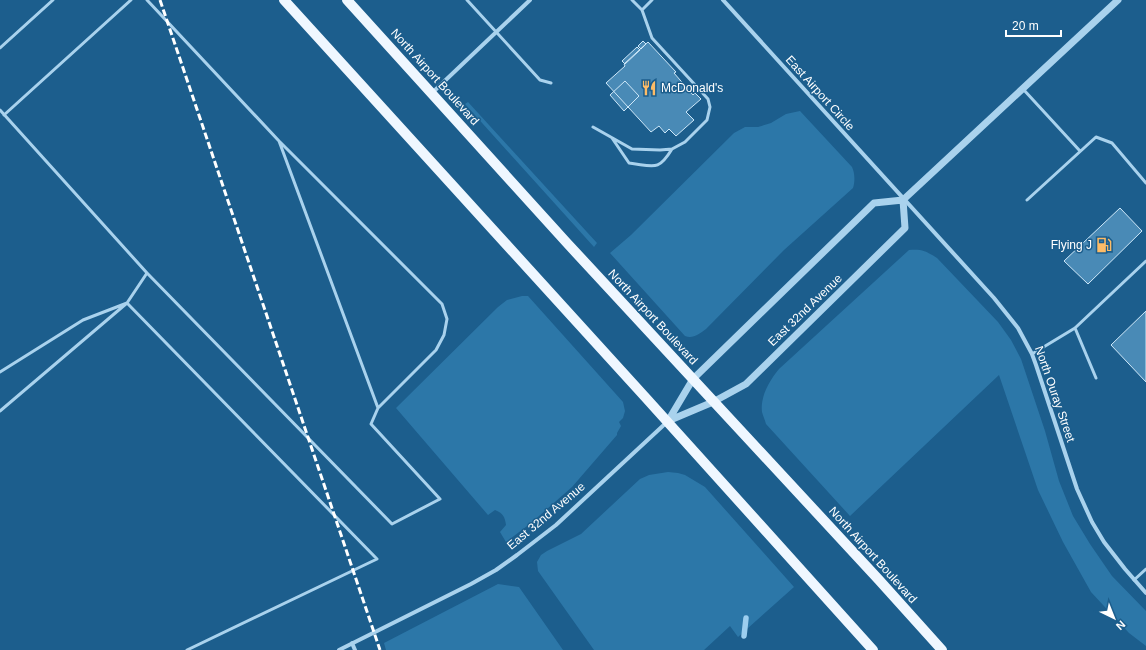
<svg xmlns="http://www.w3.org/2000/svg" width="1146" height="650" font-family="Arial,sans-serif">
<rect width="100%" height="100%" fill="#1c5e8d"/>
<path fill="#2c77a8" d="M468,102L597,243L594,247L465,104Z
M800,111L852,167C855,173 855,182 853,188L784,250L706,329C699,334 693,339 685,336L610,253L631,235L734,133L745,127H758L771,123L786,114Z
M909,250C922,249 926,251 937,258L998,322L1011,340L1021,359L1045,431L1059,481L1073,516L1090,544L1112,576L1146,611V646L1129,633L1091,592L1063,542L1038,490L999,375L850,516L766,424C765,420 763,416 762,412C760,396 770,380 779,369Z
M522,296H528L623,402L625,411L623,418L619,422L621,426L617,433V435L572,487L531,523L506,542L500,532L506,525C505,517 503,513 495,510L488,515L396,408L498,307L507,300Z
M668,472L678,473L685,475L705,487L794,587L738,637L730,626L704,650H594L538,571L537,562L541,555L547,551L581,534L640,479L649,475Z
M498,584L519,587L563,650H386L384,643Z"/>
<g fill="none" stroke-linecap="round" stroke-linejoin="round">
<path stroke="#9cceef" stroke-width="5.5" d="M744,636L746,618"/>
</g>
<path fill="#498ab6" stroke="#cee8f9" d="M643,41L646,44L641,49L638,46Z
M648,42L676,72L674,73L693,95L695,93L701,99L686,112L694,120L676,136L669,129L665,133L659,126L651,132L606,83L625,66L624,64Z
M637,47L640,50L625,64L622,61Z
M625,81L639,96L624,111L610,95Z
M1120,208L1142,231L1088,284L1064,261Z
M1146,311V382L1111,345Z"/>
<g fill="none" stroke-linecap="round" stroke-linejoin="round">
<path stroke="#a9d2ed" stroke-width="3" d="M147,0L279,141L442,304L447,319L444,335L436,350L378,408
M467,0L540,80L551,83
M632,0L642,10L652,0
M0,48L53,0
M1023,89L1080,151
M0,110L147,273L127,303L83,320L0,372
M4,115L131,0
M593,127L632,149L660,150L672,149L685,142L707,120L710,107L708,99L652,38L642,10
M612,138L629,163C654,166 658,172 672,149
M1027,200L1096,137L1112,143L1146,183
M147,273L392,524L440,499L371,424L378,408L279,141
M1075,328L1096,378
M1032,354L1075,328L1146,261
M0,411L127,303L377,559L187,650
M1134,580L1146,569"/>
<path stroke="#a9d2ed" stroke-width="4" d="M723,0L994,298L1018,328L1032,354L1036,365L1077,489L1092,522L1104,542L1125,569L1146,593
M432,93L530,0
M352,643L355,650
M339,650L471,584L496,570L517,555L556,525L667,422"/>
<path stroke="#a9d2ed" stroke-width="7" d="M668,421L693,379L874,203L903,200L1118,0
M668,421L713,402L746,384L905,228L903,200"/>
<path stroke="#eff7ff" stroke-width="10" d="M284,0L646,398L873,650
M347,0L567,243L879,580L942,650"/>
<path stroke="#fff" stroke-width="3" stroke-dasharray="7 3" stroke-linecap="butt" d="M160,0L380,650"/>
</g>
<defs>
<symbol id="restaurant-bare" viewBox="-9 -9 18 18"><path d="M-5-6h1v4h1v-4h1v4h1v-4h1v5L-1.5 .5V6h-2V.5L-5-1ZM5-6V6H3V1.5H1.5Q1.5-4 5-6Z" fill="#fdbc67" stroke="#1c5e8d" stroke-width="2.5" paint-order="stroke"/></symbol>
<symbol id="fuel-bare" viewBox="-9 -9 18 18"><path d="M-5.5-6h7V0h2V4h1.3V-2.5L3-4.5l.8-.8L6-3V5H2.5V1h-1V6h-7ZM-4.2-4.7v3.2H.2V-4.7Z" fill="#fdbc67" stroke="#1c5e8d" stroke-width="2.5" paint-order="stroke"/></symbol>
</defs>
<g fill-rule="evenodd">
<use href="#restaurant-bare" x="638" y="77" width="22" height="22"/>
<use href="#fuel-bare" x="1093" y="234" width="22" height="22"/>
</g>
<g text-anchor="middle" dominant-baseline="central" stroke-width="3" stroke-linejoin="round" paint-order="stroke">
<g font-size="12" fill="#fff" stroke="#1c5e8d">
<text transform="translate(435 77) rotate(48)">North Airport Boulevard</text>
<text transform="translate(820 93) rotate(48)">East Airport Circle</text>
<text transform="translate(805 310) rotate(-44)">East 32nd Avenue</text>
<text transform="translate(653 317) rotate(47)">North Airport Boulevard</text>
<text transform="translate(1055 394) rotate(71)">North Ouray Street</text>
<text transform="translate(546 516) rotate(-40)">East 32nd Avenue</text>
<text transform="translate(873 555) rotate(48)">North Airport Boulevard</text>
</g>
<g font-size="12" fill="#fff" stroke="#1c5e8d" text-anchor="start">
<text x="661" y="88">McDonald's</text>
<text x="1092" y="245" text-anchor="end">Flying J</text>
</g>
</g>
<g transform="translate(1114 618) rotate(137)" stroke="#1c5e8d" stroke-width="3" paint-order="stroke">
<path d="M0-3L7 15L0 10L-7 15Z" fill="#ffffff"/>
<text y="-6" font-size="11" font-weight="bold" text-anchor="middle" fill="#ffffff">N</text>
</g>
<path d="M1006 30v6h55v-6" fill="none" stroke="#ffffff" stroke-width="2"/>
<text x="1012" y="30" font-size="12" fill="#ffffff" stroke="#1c5e8d" stroke-width="3" paint-order="stroke">20 m</text>
</svg>
